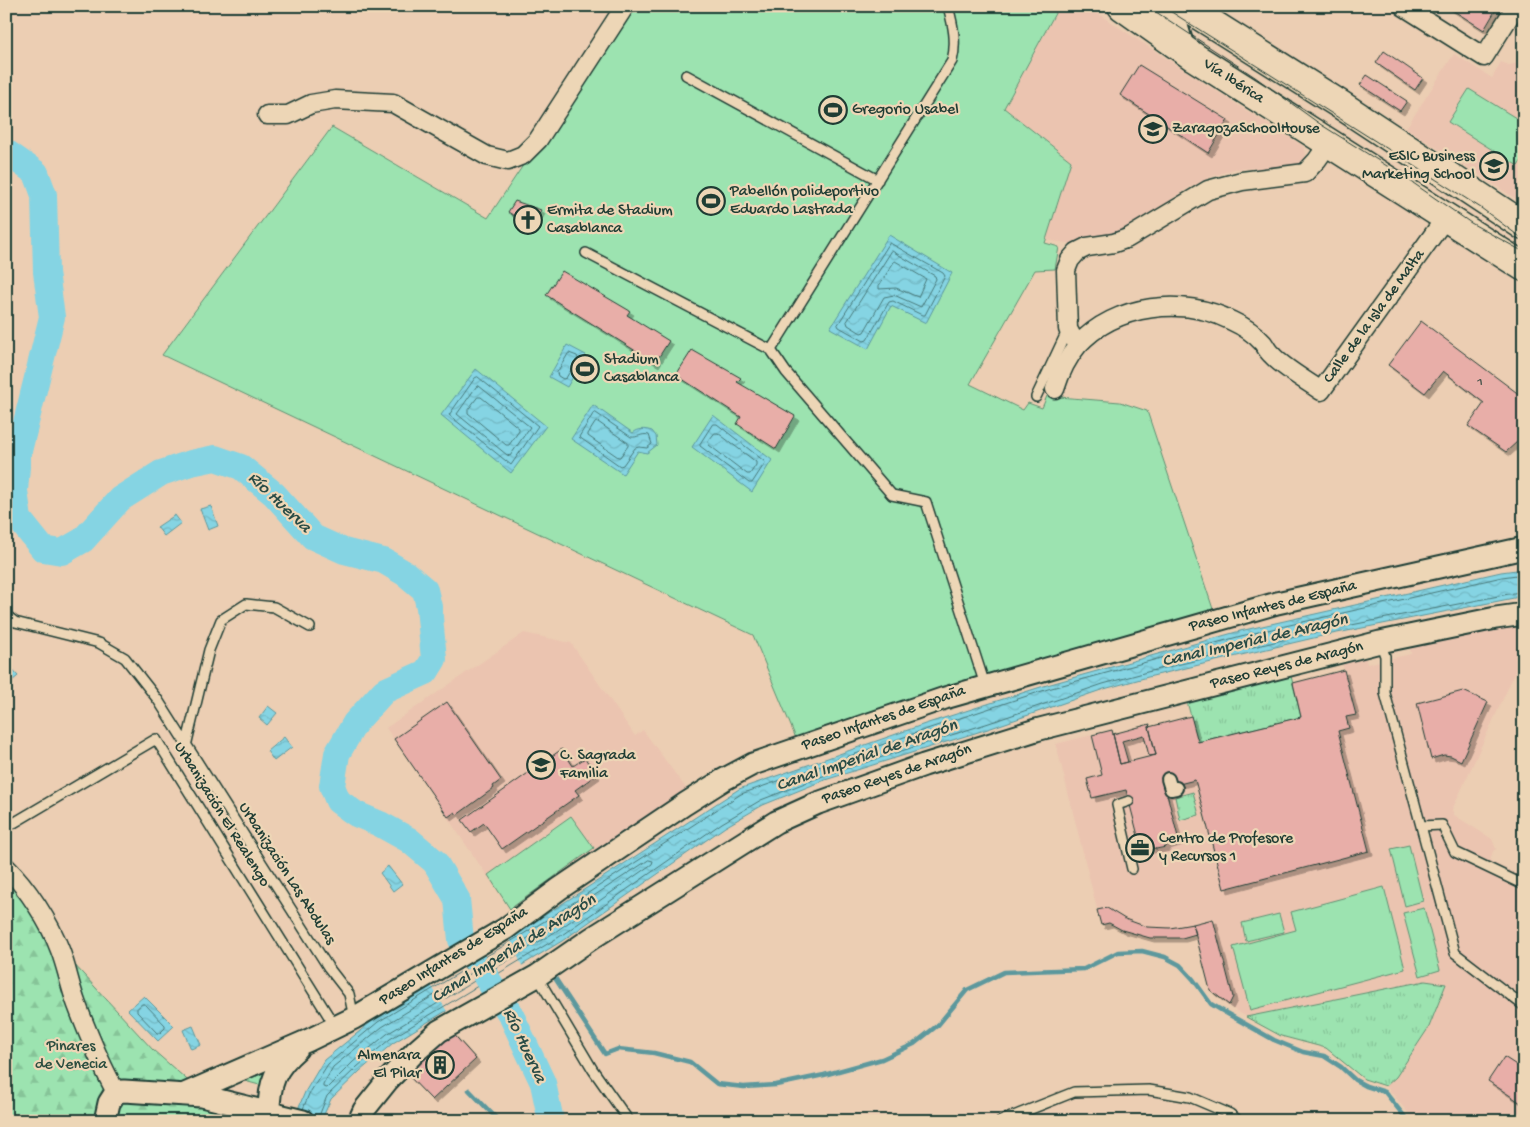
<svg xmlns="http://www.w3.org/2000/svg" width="1530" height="1127" font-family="'Gochi Hand',sans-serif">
<defs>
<pattern id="grass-tufts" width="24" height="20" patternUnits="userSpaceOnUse" patternTransform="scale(1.25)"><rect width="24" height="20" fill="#9ce3b0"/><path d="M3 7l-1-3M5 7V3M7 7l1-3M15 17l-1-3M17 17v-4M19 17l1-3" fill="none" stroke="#86c498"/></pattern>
<pattern id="forest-firs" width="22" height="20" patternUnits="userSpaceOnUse" patternTransform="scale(1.25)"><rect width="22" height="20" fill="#9ce3b0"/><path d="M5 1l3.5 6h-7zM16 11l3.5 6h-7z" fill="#86c498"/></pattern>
<pattern id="water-waves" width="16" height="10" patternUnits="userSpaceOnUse" patternTransform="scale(1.25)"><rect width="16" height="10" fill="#85d4e3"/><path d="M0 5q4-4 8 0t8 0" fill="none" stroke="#72b7c3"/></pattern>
<filter id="shadow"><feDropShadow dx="4" dy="4" stdDeviation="0" flood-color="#0004"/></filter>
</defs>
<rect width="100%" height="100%" fill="#ecceb3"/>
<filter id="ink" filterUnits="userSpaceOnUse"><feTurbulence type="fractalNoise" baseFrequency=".02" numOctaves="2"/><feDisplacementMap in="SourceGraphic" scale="10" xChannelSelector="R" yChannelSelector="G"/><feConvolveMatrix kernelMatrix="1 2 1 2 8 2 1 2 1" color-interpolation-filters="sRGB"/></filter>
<g filter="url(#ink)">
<path fill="#ebc4b0" d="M1059,6H1086L1247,111L1303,146L1306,154L1304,165L1296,167L1234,169L1211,177L1185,190L1125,232L1098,239L1085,238L1074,244L1046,240L1071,161L1004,108Z
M1454,54L1492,78L1501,62L1509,65L1524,62V204L1406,128Z
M1524,623V653L1452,810L1454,815L1492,839L1496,849L1493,851L1490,861L1524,878V1121H1415L1386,1086L1364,1079L1326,1048L1281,1036L1231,1008L1210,990L1196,934L1182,938H1150L1122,930L1109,923L1101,925L1056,744L1092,735L1102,775L1088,779L1092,798L1137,787L1131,761L1120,764L1113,734L1150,724L1151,727L1191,716L1186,698L1293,683L1344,670L1342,662L1365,657L1367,664L1411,654L1410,647Z
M524,633L571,643L635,736L643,730L688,791L512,912L386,728Z"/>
<path fill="url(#grass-tufts)" stroke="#5e9072" d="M1290,672L1301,717L1198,742L1186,698Z
M1193,792L1199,815L1180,820L1175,797Z
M1425,981L1446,984L1429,1027L1396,1077L1386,1086L1364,1079L1326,1048L1281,1036L1246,1017Z
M275,1059L263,1086L230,1077Z"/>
<path fill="url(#forest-firs)" stroke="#5e9072" d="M6,867L60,949L153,1050L234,1121H6Z"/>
<path fill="#9ce3b0" stroke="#5e9072" d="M629,6H1059L1004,108L1071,161L1045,243L1059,247L1055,269L1035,270L970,384L1023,410L1028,403L1042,408L1047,396L1120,402L1147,411L1215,615L798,743L753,635L162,355L332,127L488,218Z
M1469,89L1524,123V157L1518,166L1448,122Z
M571,816L594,848L510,909L488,875Z
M1409,845L1423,901L1405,906L1391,849Z
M1384,887L1405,969L1250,1010L1233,947L1296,930L1291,912Z
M1424,908L1440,970L1420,976L1403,913Z
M1279,914L1284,932L1246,941L1242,923Z"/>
<path fill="url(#water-waves)" stroke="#5c989d" d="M889,235L952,273L926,323L891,306L868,349L830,328Z
M567,345L586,355L567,387L549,377Z
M476,369L546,426L511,473L441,415Z
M593,405L633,433C639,428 645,429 652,431L656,436L657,445L647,453L638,451L623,474L571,439Z
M713,415L772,460L752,492L692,447Z
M211,506L218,526L208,530L200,509Z
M175,515L181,523L164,536L157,527Z
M1524,569V596L1322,636L1148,677L1104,689L991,728L825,780L763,805L725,827L562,941L393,1043L360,1071L331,1099L321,1121H293L305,1092L324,1060L376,1018L545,915L739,789L925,724L1047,685L1240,631L1501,572Z
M6,663L18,676L6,686Z
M268,706L277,713L267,725L259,718Z
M284,737L292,747L274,761L267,751Z
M388,866L402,884L393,891L380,873Z
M144,996L174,1026L158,1041L128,1010Z
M193,1026L201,1045L191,1049L183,1030Z"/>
<path fill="#ecceb3" d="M508,934L523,968L448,1013L429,982Z"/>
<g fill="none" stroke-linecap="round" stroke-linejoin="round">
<path stroke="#48797a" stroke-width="1" d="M890,243L943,273L945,276L925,315H922L893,301L889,302L867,340L864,341L839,327L838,325Z
M892,251L935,276L936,279L921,307L894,295L884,297L864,332L861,333L848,325L847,322Z
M895,261L926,279L918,297L896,288L879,289V286Z
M569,353L577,356L578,358L566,378L563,379L558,376L557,373Z
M478,377L538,426L511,465L449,415L475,378Z
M479,386L530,427L510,456L507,455L457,414L476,387Z
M478,397H481L519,428V431L509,445H506L468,413V410Z
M596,413L631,437C638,438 641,433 649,435L652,444L647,448L639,447L635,448L623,465L620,466L579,437L593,414Z
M598,422L628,443V446L620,457H618L588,436V434L595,423Z
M713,424H717L764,461L765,463L752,483H749L700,446V444Z
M715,433H718L756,462V465L750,474H747L709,445L708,442Z
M649,860L653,861L652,864L555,932L387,1034L353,1062L327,1088L323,1087V1085L333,1067L382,1027L551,924Z
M142,1004H145L165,1025V1028L160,1033H157L137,1012V1009Z
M303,1109L309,1094L328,1064L378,1022L548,919L741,794L927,729L1048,689L1241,636L1502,577L1524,574
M317,1121L327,1096L357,1067L390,1039L559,937L722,823L761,800L823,776L989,723L1103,684L1147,672L1321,631L1524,591"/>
<path stroke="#5c989d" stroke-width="4.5" d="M555,978L605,1054L618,1049L654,1053L690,1062L717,1084L744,1087L776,1085L824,1075L882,1059L914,1044L938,1025L967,990L1004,972L1084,969L1118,952L1142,951L1165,957L1180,965L1193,979L1211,1004L1226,1013L1274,1040L1303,1052L1324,1056L1341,1067L1355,1080L1366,1086L1385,1092L1408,1121
M469,1090L499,1121"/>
<path stroke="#85d4e3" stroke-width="26" d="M6,152L36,173L44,195L46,272L52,317L18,455L15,491L19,519L43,549L62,552L83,540L120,499L161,473L191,463L215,458L241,467L274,494L313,537L344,551L384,561L406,574L425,590L429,607L434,659L426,672L384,691L355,723L337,754L332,786L338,801L356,814L380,824L409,840L435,862L457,899L461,940L472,957
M486,977L511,1015L543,1083L551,1121"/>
</g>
<path fill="#e8aea8" stroke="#1f3d34" filter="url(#shadow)" d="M1446,6H1498L1484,30Z
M1384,51L1423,78L1415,90L1376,63Z
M1139,65L1228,120L1208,153L1120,95Z
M1367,75L1407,101L1400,111L1360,85Z
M515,201L541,210L532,227L508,212Z
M562,271L630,311L627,315L669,341L655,363L546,295Z
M1421,321L1524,398V444L1518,441L1506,452L1468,426L1484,403L1443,371L1425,393L1388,365Z
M692,350L741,378L737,382L795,416L776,449L737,424L741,417L676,375Z
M1344,670L1356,715L1346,717L1349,728L1338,731L1369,851L1224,889L1195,780L1175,785L1177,791L1167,794L1179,841L1166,845V847L1156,849L1154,848L1142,851L1126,790L1092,798L1087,779L1102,775L1092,735L1112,730L1120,764L1156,755L1149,727L1191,716L1198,742L1301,717L1293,683Z
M1463,691L1488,702L1461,761L1451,756L1444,755L1431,759L1417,703Z
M447,702L501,780L493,786L494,788L457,815L455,812L448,817L394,739Z
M1150,724L1149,727L1156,755L1149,756L1144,735L1122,741L1128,762L1120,764L1113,734Z
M562,749L573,766L585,758L596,775L575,790L579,795L502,849L484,823L471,832L462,820Z
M1107,908L1125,919L1147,927L1170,928L1193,924L1196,934L1182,938H1150L1122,930L1109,923L1101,925L1097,910Z
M1213,919L1233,997L1229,1005L1210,990L1193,924Z
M449,1029L476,1059L432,1100L404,1071Z
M1504,1057L1524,1070V1105L1488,1081Z"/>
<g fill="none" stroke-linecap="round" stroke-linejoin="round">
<defs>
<path id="service" d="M686,75L878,180
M586,253L771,350L786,372L892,495L926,502L985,685
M771,350L952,61C957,42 953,25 948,6
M1036,397L1068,329
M6,615L15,622L99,643L125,658L158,700L328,967L349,994L354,1018
M1380,642L1385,656V693L1421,826L1442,825L1455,852L1524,885
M186,746L209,650L221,620L246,604L274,607L310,627
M1129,801L1117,805L1132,869
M6,823L12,824L156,739L336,1028
M1421,826L1455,953L1524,1006
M537,976L593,1070L629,1121
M1001,1121L1074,1092L1149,1090L1190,1097L1230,1114L1239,1121"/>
<path id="pedestrian" d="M1168,779L1171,789L1176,788"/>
<path id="minor" d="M1403,6L1484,57L1516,6
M267,115H288L311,104L335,100L393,103L487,156L508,161L523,155L538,140L625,6
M1077,346L1068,329L1066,270L1070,260L1077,252L1087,247L1114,243L1128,238L1208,190L1242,181L1305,173L1317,160L1329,143
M1055,389C1060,373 1067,358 1078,345C1115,304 1184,296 1232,321C1243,326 1255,334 1263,343C1266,347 1268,352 1272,355C1282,367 1307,381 1321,391L1446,217
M6,867C27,887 50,923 60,950C67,968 70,987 77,1005C88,1034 101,1065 116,1092"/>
<path id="tertiary" d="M1177,6V26L1184,50
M1129,7C1145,12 1159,18 1174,6
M185,1094L309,1040L354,1018L505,929L559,889L685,804L723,780L753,764L945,698L1277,603L1524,548
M269,1112C269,1083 275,1068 297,1049
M105,1121L109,1103L116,1092L124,1091L202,1096L303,1121
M359,1121L364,1110L388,1080L415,1052L439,1031L537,976L592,938L776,822L818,803L924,765L1036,730L1380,642L1496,618L1524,614"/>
<path id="trunk" d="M1122,6L1194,57L1524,267
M1184,6L1341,105L1524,226"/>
</defs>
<use href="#service" stroke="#1f3d34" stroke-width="12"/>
<use href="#pedestrian" stroke="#1f3d34" stroke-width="16"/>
<use href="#minor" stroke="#1f3d34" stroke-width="21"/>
<use href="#tertiary" stroke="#1f3d34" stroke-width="25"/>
<use href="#trunk" stroke="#1f3d34" stroke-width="31"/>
<use href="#service" stroke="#edd6b6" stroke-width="9"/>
<use href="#pedestrian" stroke="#edd6b6" stroke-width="12"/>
<use href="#minor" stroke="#edd6b6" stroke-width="18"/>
<use href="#tertiary" stroke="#edd6b6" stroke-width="21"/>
<use href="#trunk" stroke="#edd6b6" stroke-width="28"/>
<path stroke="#1f3d34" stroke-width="1" d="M1147,6L1255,77L1320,124L1403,176L1471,223L1524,252
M1162,6L1481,208L1524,240"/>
</g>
</g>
<defs>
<symbol id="stadium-ring" viewBox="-11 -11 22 22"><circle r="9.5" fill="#edd6b6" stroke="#1f3d34" stroke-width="1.5"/><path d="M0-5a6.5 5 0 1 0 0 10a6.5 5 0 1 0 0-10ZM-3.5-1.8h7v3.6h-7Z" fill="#1f3d34"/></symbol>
<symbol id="school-ring" viewBox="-11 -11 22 22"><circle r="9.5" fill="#edd6b6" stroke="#1f3d34" stroke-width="1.5"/><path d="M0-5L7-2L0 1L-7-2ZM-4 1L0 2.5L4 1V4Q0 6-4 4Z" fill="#1f3d34"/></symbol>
<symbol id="university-ring" viewBox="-11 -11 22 22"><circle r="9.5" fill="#edd6b6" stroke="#1f3d34" stroke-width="1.5"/><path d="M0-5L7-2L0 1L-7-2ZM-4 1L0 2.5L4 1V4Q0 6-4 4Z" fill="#1f3d34"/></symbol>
<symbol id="church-ring" viewBox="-11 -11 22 22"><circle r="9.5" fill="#edd6b6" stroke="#1f3d34" stroke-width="1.5"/><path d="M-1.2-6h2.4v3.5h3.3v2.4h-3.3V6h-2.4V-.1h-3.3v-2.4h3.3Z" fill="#1f3d34"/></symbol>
<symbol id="office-ring" viewBox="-11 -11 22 22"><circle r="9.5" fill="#edd6b6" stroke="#1f3d34" stroke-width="1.5"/><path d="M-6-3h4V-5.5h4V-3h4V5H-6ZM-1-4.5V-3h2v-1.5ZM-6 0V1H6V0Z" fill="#1f3d34"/></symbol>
<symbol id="building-ring" viewBox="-11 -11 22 22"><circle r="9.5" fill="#edd6b6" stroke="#1f3d34" stroke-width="1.5"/><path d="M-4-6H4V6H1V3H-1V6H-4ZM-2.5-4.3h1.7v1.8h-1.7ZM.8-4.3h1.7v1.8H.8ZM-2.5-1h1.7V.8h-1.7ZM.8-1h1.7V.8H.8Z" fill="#1f3d34"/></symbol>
</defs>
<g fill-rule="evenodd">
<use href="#stadium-ring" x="817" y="94" width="32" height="32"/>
<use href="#school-ring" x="1137" y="113" width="32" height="32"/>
<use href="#university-ring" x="1478" y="150" width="32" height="32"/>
<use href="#stadium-ring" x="695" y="185" width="32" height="32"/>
<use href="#church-ring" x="512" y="204" width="32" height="32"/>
<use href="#stadium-ring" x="569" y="353" width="32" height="32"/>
<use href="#school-ring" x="525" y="749" width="32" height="32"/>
<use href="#office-ring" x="1124" y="832" width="32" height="32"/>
<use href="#building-ring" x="424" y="1049" width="32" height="32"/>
</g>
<g text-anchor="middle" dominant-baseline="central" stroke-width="4.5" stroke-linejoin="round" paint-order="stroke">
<g font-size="14" fill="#515951">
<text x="1480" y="382">1</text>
</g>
<g font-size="16" fill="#1f3d34" stroke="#edd6b6">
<text transform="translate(1233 82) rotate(33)">Vía Ibérica</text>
<text transform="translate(1375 317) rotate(-54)">Calle de la Isla de Malta</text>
<text transform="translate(1273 607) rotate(-14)">Paseo Infantes de España</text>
<text transform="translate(1287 666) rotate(-14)">Paseo Reyes de Aragón</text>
<text transform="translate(884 719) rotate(-19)">Paseo Infantes de España</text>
<text transform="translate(897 775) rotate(-19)">Paseo Reyes de Aragón</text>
<text transform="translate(221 815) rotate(58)">Urbanización El Realengo</text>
<text transform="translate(286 874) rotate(57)">Urbanización Las Abdulas</text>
<text transform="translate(454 957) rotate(-32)">Paseo Infantes de España</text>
</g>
<g font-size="16" fill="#1f3d34" stroke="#edd6b6" text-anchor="start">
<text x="852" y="110">Gregorio Usabel</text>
<text x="1172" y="129">ZaragozaSchoolHouse</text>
<text x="1475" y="157" text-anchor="end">ESIC Business<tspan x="1475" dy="18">Marketing School</tspan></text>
<text x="730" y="192">Pabellón polideportivo<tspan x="730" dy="18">Eduardo Lastrada</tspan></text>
<text x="547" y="211">Ermita de Stadium<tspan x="547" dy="18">Casablanca</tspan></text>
<text x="604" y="360">Stadium<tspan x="604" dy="18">Casablanca</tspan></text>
<text x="560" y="756">C. Sagrada<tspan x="560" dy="18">Familia</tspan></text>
<text x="1159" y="839">Centro de Profesore<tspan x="1159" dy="18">y Recursos 1</tspan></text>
<text x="421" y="1056" text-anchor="end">Almenara<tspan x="421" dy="18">El Pilar</tspan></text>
</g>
<g font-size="16" fill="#2c4e40" stroke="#edd6b6">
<text x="71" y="1047">Pinares<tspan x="71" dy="18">de Venecia</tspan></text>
</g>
<g font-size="18" font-style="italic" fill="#294c46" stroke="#edd6b6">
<text transform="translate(279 503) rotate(44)">Río Huerva</text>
<text transform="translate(1255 641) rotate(-13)">Canal Imperial de Aragón</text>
<text transform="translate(867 756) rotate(-19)">Canal Imperial de Aragón</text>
<text transform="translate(514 949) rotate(-32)">Canal Imperial de Aragón</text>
<text transform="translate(524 1046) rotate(65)">Río Huerva</text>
</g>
</g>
<rect width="1530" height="1127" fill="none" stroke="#edd6b6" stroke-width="25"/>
<rect x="12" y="12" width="1505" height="1102" fill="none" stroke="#1f3d34" stroke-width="2" filter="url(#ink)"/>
</svg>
